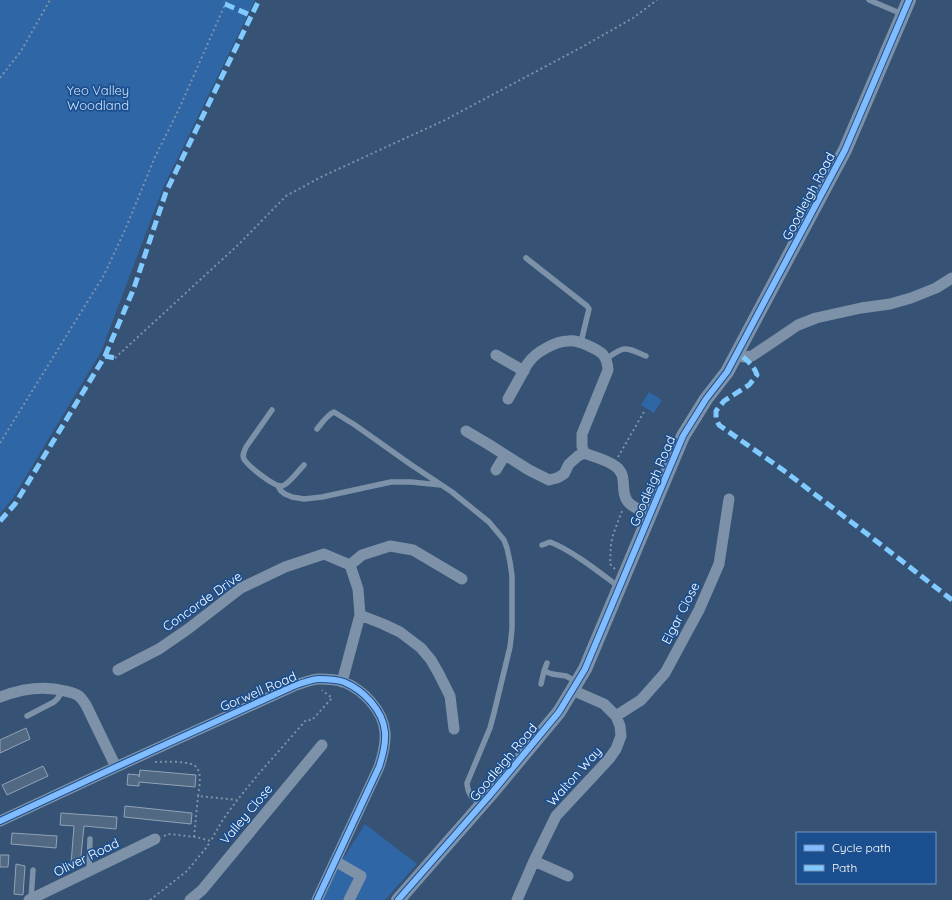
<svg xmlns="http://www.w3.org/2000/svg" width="952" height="900" font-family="Quicksand,sans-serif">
<rect width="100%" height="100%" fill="#365274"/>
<path fill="#2f66a5" d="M0,0H255L163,188L101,352L13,498L0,514Z
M649,392L662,400L654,413L641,405Z
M365,824L417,864L385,900H322L336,870Z"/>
<path fill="#526984" stroke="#92a2b6" d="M26,728L30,739L0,753V740Z
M43,766L48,776L7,795L2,785Z
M140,770L196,775L195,787L139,782V786L127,785L128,774L139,775V777Z
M125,806L192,813L191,824L124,817Z
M61,813L117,817L116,829L84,826L80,865L71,864L74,826L60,825Z
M12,833L57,836L56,848L11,844Z
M0,855H9L8,867H0Z
M16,864L25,866L23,895L14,894Z"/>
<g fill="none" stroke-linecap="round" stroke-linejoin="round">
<path stroke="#7d92a8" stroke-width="2" stroke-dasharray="2 3" stroke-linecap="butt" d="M0,78L21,51L50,0
M115,358L238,245L286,196L321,177L445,120L582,47L633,18L657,0
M0,443L104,275L125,230L155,157L179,109L227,0
M618,457L645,410
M615,569L610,564L611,544L613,535L622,511
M155,762C164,762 193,760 197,768C202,775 199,788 198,796L237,800
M164,836L168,834L196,837L211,841C223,816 239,798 257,776C273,757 290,739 306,720H312L332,698L322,690
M194,837L198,796
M150,900L187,871L206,848L210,842"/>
<path stroke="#7d92a8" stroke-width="5.5" d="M869,0L902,14
M526,258L587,306L589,309L581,342
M606,359C625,345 625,347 646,356
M272,410L246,447C244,452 242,455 244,459C248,466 274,487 282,486C288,485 299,470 304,465
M317,429C322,423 327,415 334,412L355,425L410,464L452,492L489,522L504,540L507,548L510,562L512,576V629L510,647L494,713L490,728L467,783C468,796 473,798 482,805
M278,486L281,491L285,494L292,497L304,499L322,497L391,482H411L441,485
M542,545L550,542C573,551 599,572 619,587
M544,671L547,663
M541,684L544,671L552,674L566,676L577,682
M27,716L54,702L58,698L63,690
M89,871L90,839
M31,899L33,870"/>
<path stroke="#7d92a8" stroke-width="11" d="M736,354L743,357L752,356L798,325L816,318L861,308L890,304L911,298L936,288L952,278
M496,355L524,371
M508,399C513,390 518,381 523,372C525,369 526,365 529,362C536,352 556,341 568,341C576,340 582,343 589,346C602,352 607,355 608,370L582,434V446L584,453C592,456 608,460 615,466C629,475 619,491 628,502C633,508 643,511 649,515
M466,431L488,444L529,470L549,480L557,478L564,474L569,464L578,456L584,453
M496,470L505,455
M350,565L362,555L390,546L413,550L462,579
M360,615L383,624L400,632L421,648L431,660L439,674L450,696L454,729
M118,670L159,649L188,629L241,588L285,567L324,554L350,565L358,589L360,615L342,682
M0,697C21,689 43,685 65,691C70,692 77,694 80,697C82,699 84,702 86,705L116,767
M616,716L641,700L665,673L699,610L719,564L729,499
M0,821L116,767L296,685C303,683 312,679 319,679C326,679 338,680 344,682C363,690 383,710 385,732C386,744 383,755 379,767L317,900
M335,861L361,876L349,900
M534,861L568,876
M29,900L155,839
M190,900L202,890L322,745
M517,900L534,861L556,816L609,759L616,749L621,736L620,726L616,716L604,704L572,690"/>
<path stroke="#7d92a8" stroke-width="14" d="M398,900L490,795L559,712L585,669L683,436L706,399L727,372L845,150L909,0"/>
<path stroke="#80caff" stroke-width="5" stroke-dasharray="10 5" stroke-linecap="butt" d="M225,4L252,16
M105,356L134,288L166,192L259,0
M743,357C749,362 754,366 757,375L749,385L724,401L716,411V418L719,425L783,470L871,537L952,600
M0,521L15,504L105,356L115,358"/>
<defs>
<path id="cycleway" d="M0,821L116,767L296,685C303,683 312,679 319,679C326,679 338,680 344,682C363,690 383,710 385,732C386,744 383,755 379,767L317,900
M398,900L490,795L559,712L585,669L683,436L706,399L727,372L845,150L909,0"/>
</defs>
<use href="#cycleway" stroke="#1b4f8f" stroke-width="8"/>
<use href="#cycleway" stroke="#80bcff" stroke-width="6"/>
</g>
<g text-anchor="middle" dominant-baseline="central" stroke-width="3.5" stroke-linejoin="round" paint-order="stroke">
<g font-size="13" fill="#cfe3fa" stroke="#1b4f8f">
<text x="98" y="90">Yeo Valley<tspan x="98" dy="15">Woodland</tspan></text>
</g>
<g font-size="13" fill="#fff" stroke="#1b4f8f">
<text transform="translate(808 196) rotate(-62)">Goodleigh Road</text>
<text transform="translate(652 481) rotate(-67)">Goodleigh Road</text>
<text transform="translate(202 601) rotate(-35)">Concorde Drive</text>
<text transform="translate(680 613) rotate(-63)">Elgar Close</text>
<text transform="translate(258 691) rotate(-23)">Gorwell Road</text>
<text transform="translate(503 762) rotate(-50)">Goodleigh Road</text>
<text transform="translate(574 776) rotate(-48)">Walton Way</text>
<text transform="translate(246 814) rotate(-50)">Valley Close</text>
<text transform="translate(86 857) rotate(-26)">Oliver Road</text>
</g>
</g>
<rect x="796" y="832" width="140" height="52" fill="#1b4f8f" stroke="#7695bc"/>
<rect x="804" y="845" width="20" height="6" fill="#80bcff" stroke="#7695bc"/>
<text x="832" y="852" font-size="12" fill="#ffffff">Cycle path</text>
<rect x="804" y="865" width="20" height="6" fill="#80caff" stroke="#7695bc"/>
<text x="832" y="872" font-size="12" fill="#ffffff">Path</text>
</svg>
